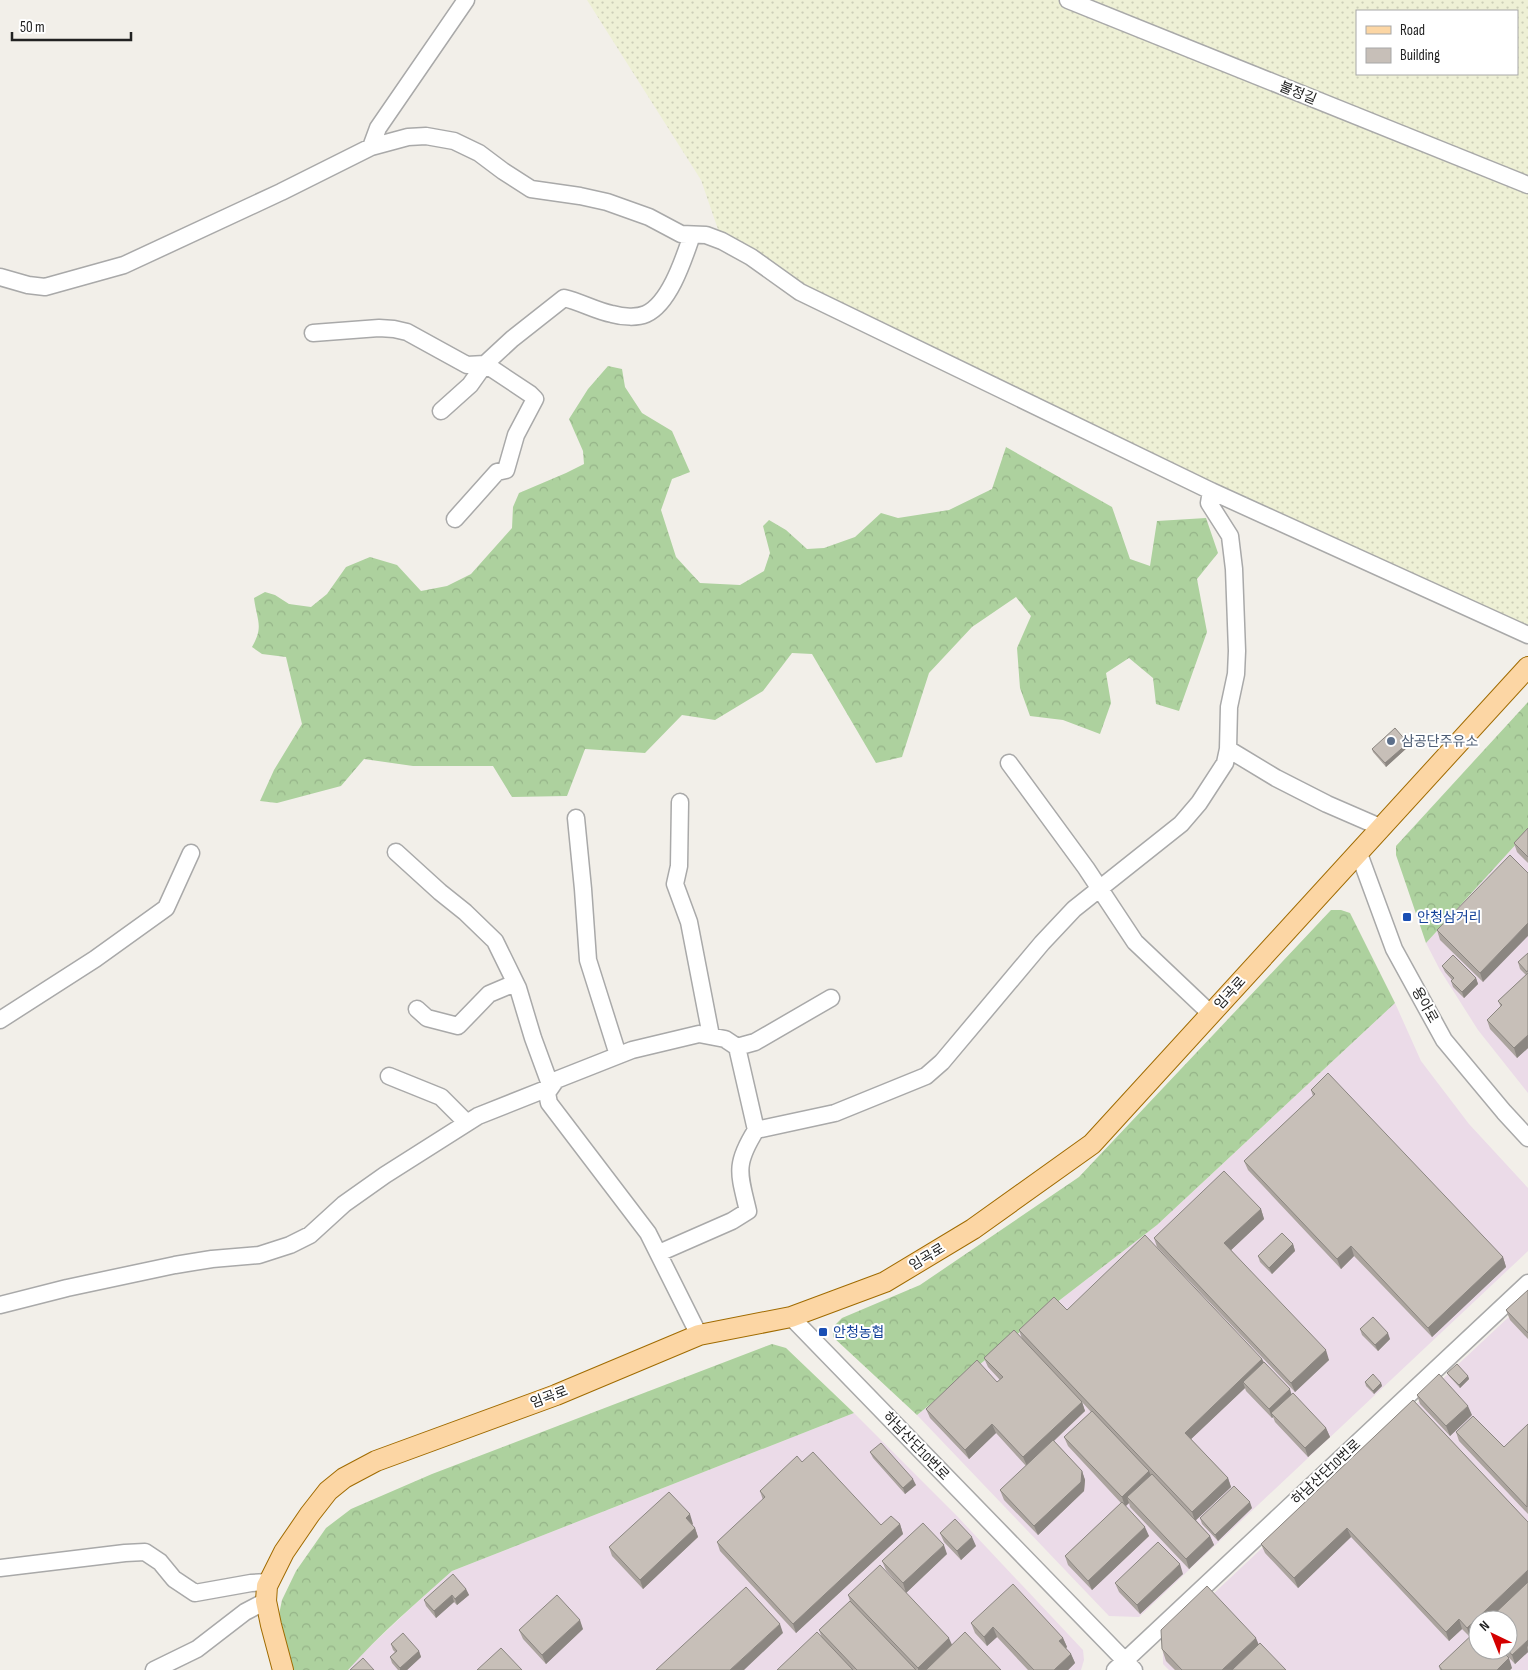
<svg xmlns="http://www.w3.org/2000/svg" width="1528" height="1670" font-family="'Sofia Sans Condensed','Noto Sans KR',sans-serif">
<defs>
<pattern id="farmland-dots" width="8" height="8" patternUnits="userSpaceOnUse" patternTransform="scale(1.25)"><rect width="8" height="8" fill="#eef0d5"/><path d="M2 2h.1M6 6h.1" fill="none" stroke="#ccceb7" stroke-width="1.8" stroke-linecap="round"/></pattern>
<pattern id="forest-crowns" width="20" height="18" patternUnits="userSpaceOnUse" patternTransform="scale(1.25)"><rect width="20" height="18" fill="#add19e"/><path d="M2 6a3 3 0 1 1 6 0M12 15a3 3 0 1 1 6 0" fill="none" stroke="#95b388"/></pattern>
</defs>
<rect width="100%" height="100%" fill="#f2efe9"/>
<path fill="#ebdbe8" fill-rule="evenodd" d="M1528,831V1093L1478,1030L1440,970L1426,943Z
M1395,1003L1421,1061L1469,1124L1528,1188V1251L1139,1617L1109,1616L917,1415L1056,1303L1157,1225Z
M1528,1299V1670H1169L1163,1664V1641ZM1478,1620H1508V1650H1478Z
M854,1413L956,1515L1083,1650L1084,1660L1081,1670H348L361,1655L414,1605L452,1571Z"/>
<path fill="url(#farmland-dots)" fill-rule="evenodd" d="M587,0H1528V626L1517,638L928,346L795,300L791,285L730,256L722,241L701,180ZM1357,11H1517V74H1357Z"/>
<path fill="url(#forest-crowns)" d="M608,366L622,369L625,387L642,413L672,431L690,472L672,479L661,510L676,557L700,583L740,585L764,571L770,553L763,526L769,520L786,530L807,549L824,548L855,537L881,513L898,518L949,510L992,489L1006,447L1112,507L1130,559L1150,566L1157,521L1206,518L1218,553L1197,579L1207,632L1179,711L1156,704L1153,678L1129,658L1106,673L1111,703L1100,734L1063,720L1030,716L1020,688L1017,648L1031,616L1016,597L972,627L929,673L902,757L876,763L812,654L792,653L763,691L715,720L682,715L645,753L585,749L567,796L512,797L493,766H413L364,759L341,786L277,803L260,801L274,770L302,724L286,657L262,654L252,647C264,626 257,621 254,598L265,592L275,595L289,604L311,607L327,594L346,567L370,557L397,565L421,591L447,586L471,574L512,528L513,507L519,493L566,473L584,464L583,451L569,419L588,389Z
M1528,702V831L1426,943L1396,855V846Z
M1331,910H1341L1350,913L1395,1003L1157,1225L1056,1303L917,1415L833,1337V1327L842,1318L920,1285L1079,1177Z
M772,1344L786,1348L854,1413L452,1571C416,1603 380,1634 348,1670H283L276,1629L282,1600L296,1571L326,1528L351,1509L432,1474Z"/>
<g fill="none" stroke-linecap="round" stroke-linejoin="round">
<defs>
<path id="minor" d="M1068,0L1528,185
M371,147L378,128L466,0
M0,277L28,285L45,287L124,265L281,192L371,147L408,137L426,136L454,141L479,153L503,171L531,189L580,196L607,202L649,217L681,234L706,235L722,241L751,257L800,292L1211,491L1528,635
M313,333L379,328L394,329L407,332L467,365L485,364L530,394L535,399L516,435L506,470L497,472L455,519
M441,411L470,385L485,364L512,339L564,298C581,302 596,311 612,314C623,317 637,318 646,314C670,303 684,258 692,235
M1228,749L1276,778L1327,804L1380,827
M1009,763L1086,868L1135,942L1211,1014
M680,802L679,866L675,884L689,922L711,1036
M576,818L583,889L588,960L618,1055
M1358,851L1394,949L1444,1040L1504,1112L1528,1138
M417,1009L427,1018L458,1026L489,994L515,983
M0,1020L95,959L166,908L191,853
M737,1047L756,1130
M389,1076L441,1097L467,1123
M659,1253L732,1221L748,1211C739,1173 734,1165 756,1130L835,1113L926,1076L942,1062L1042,943L1074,909L1181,824L1199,803L1225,763L1228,749L1229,707L1236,674L1237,651L1234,569L1230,536L1209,503L1211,491
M0,1305L67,1288L175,1265L212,1259L259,1255L290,1245L310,1235L344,1204L385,1175L478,1116L551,1087L533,1038L518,988L495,941L465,912L440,892L396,852
M791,1317L1134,1670
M699,1335L648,1233L549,1103L547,1093L556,1080L632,1050L699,1034L725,1039L737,1047L755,1042L831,998
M0,1568L125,1553L145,1552L160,1562L174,1579L195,1593L251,1583L269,1582
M154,1670L197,1649L245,1612L266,1601
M1115,1670L1528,1283"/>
<path id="major" d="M283,1670L271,1625L266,1601L267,1586L284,1552L310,1514L328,1491L344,1478L376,1461L556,1395L699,1335L791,1317L885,1282L973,1229L1092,1144L1528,667"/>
</defs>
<use href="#minor" stroke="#a9a9a9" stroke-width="19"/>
<use href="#major" stroke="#a06b00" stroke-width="22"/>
<use href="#minor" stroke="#fff" stroke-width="16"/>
<use href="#major" stroke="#fcd6a4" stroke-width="20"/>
</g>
<path fill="#aba49e" d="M1408,743L1409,746L1386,767L1373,752L1372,749Z
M1528,828V863L1517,852L1514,843Z
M1528,873L1483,982L1440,940L1437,930Z
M1528,953V1048L1517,1058L1490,1029L1487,1020L1501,1007L1498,1001L1526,975L1520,969L1518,962Z
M1442,966L1476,978L1478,984L1464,998L1453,987L1451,981L1452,980L1445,972Z
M1311,1090L1503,1257L1506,1267L1432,1337L1354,1256L1341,1269L1248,1170L1244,1161L1313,1096Z
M1261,1209L1264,1219L1231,1250L1329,1360L1295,1392L1157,1247L1154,1238Z
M1293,1244L1295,1251L1272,1274L1260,1262L1258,1256Z
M1528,1290V1339L1510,1320L1506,1310Z
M1067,1310L1262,1359L1264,1362L1291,1394L1326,1428L1330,1437L1308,1457L1275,1422L1273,1417L1272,1418L1246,1391L1245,1388L1191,1439L1228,1478L1231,1487L1196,1520L1210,1536L1214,1545L1189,1569L1130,1507L1129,1503L1125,1506L1149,1536L1092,1590L1068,1565L1065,1556L1121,1503L1068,1446L1064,1437L1091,1412L1082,1402L1085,1411L1054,1441L1082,1471L1085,1480L1084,1491L1038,1535L1004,1500L1000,1490L1026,1466L996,1433L969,1459L930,1418L926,1409L997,1382L1000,1380L988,1367L984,1358L1022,1339L1019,1330Z
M1360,1329L1390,1339L1378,1351L1362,1335Z
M1447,1373L1468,1376L1469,1379L1460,1388L1449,1376Z
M1365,1382L1381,1383L1382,1386L1374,1394L1366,1386Z
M1417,1395L1472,1415L1450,1436L1420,1404Z
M1413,1400L1528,1522V1652L1515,1664L1502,1650H1508V1620H1478V1650L1512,1668L1510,1670H1440L1439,1666L1470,1637L1462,1629L1449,1641L1351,1537L1298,1588L1265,1553L1261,1544Z
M1528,1424V1514L1459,1441L1456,1432L1504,1447Z
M870,1452L916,1485L905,1494L873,1458Z
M802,1462L881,1525L900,1524L903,1534L796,1633L720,1551L717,1542L763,1500L760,1491Z
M1252,1508L1218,1541L1202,1524L1200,1518Z
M693,1524L692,1525L695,1528L698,1537L643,1589L612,1556L609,1547Z
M940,1533L976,1546L961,1560L944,1542Z
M947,1554L906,1593L886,1570L882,1561Z
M1183,1574L1140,1614L1119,1592L1115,1583Z
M466,1589L469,1595L457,1605L454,1602L436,1618L426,1606L424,1600Z
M848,1595L952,1645L1001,1670H777L822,1638L819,1630L850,1601Z
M971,1623L1063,1638L1067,1647L1066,1648L1071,1654L1075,1663L1068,1670H1028L997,1637L987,1646L975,1633Z
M583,1629L546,1664L523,1639L519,1630Z
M391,1644L419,1651L421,1657L407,1670H398L392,1663L390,1657L395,1652L393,1650Z
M1259,1645L1286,1670H1175L1166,1661L1162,1649Z"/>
<path fill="#8b8681" d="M1408,743L1409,746L1386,767L1385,763Z
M1528,923V936L1483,982L1480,973Z
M1476,978L1478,984L1464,998L1462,992Z
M1528,1035V1048L1517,1058L1514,1048Z
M1261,1209L1264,1219L1228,1253L1224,1243Z
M1293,1244L1295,1251L1272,1274L1269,1268Z
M1351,1246L1354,1256L1341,1269L1337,1259Z
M1503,1257L1506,1267L1432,1337L1428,1328Z
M1388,1333L1390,1339L1378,1351L1375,1345Z
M1326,1350L1329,1360L1295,1392L1291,1383Z
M1262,1359L1266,1368L1243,1382L1245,1388L1188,1442L1185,1433Z
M1468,1376L1469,1379L1460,1388L1459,1385Z
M1381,1383L1382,1386L1374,1394L1373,1391Z
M1290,1389L1293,1399L1271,1413L1273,1417L1272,1418L1269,1409Z
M1082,1402L1085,1411L1027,1466L1023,1457Z
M1468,1406L1472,1415L1450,1436L1446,1426Z
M992,1424L996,1433L969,1459L965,1450Z
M1326,1428L1330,1437L1308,1457L1305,1448Z
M1082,1471L1085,1480L1084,1491L1038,1535L1034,1526Z
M1149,1471L1153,1480L1127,1497L1129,1503L1125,1507L1122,1497Z
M1228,1478L1231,1487L1195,1521L1192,1512Z
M913,1479L916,1485L905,1494L903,1488Z
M1250,1502L1252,1508L1218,1541L1215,1535Z
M690,1514L693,1524L689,1527L686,1518Z
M900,1524L903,1534L796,1633L793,1624Z
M1145,1527L1149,1536L1092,1590L1088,1581Z
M695,1528L698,1537L643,1589L640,1580Z
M1347,1528L1351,1537L1298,1588L1294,1578Z
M1210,1536L1214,1545L1189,1569L1186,1559Z
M972,1537L976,1546L961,1560L957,1551Z
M944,1545L947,1554L906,1593L903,1583Z
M1180,1564L1183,1574L1140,1614L1137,1605Z
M1528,1570V1583L1488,1620H1478V1630L1470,1637L1467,1628Z
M466,1589L469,1595L457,1605L455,1599Z
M452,1595L454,1602L436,1618L434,1611Z
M1459,1619L1462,1629L1449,1641L1446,1632Z
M580,1620L583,1629L546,1664L542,1655Z
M780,1624L783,1633L744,1670H730Z
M993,1627L997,1637L987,1646L984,1637Z
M949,1638L953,1647L929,1670H918V1668Z
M1063,1638L1067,1647L1063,1651L1059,1641Z
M1256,1638L1261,1650L1240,1670H1222Z
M1528,1640V1647L1527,1646L1528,1652L1515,1664L1512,1655Z
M419,1651L421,1657L407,1670H400V1668Z
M1071,1654L1075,1663L1068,1670H1054Z
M1509,1658L1512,1668L1510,1670H1497Z"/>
<path fill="#c7bfb8" stroke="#8b8681" d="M1395,728L1408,743L1385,763L1372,749Z
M1528,828V857L1514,843Z
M1510,855L1528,873V923L1480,973L1437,930Z
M1528,953V970L1527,972L1518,962Z
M1453,955L1476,978L1462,992L1451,981L1454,978L1442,966Z
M1528,973V1035L1514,1048L1487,1020L1502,1005L1498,1001Z
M1328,1073L1503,1257L1428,1328L1351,1246L1337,1259L1244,1161L1315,1094L1311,1090Z
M1224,1171L1261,1209L1224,1243L1326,1350L1291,1383L1154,1238Z
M1282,1233L1293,1244L1269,1268L1258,1256Z
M1145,1235L1262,1359L1185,1433L1228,1478L1192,1512L1019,1330L1054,1297L1067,1310Z
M1528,1290V1333L1506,1310Z
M1373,1317L1388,1333L1375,1345L1360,1329Z
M1014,1330L1082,1402L1023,1457L992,1424L965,1450L926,1409L977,1360L997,1382L1003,1377L984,1358Z
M1264,1362L1290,1389L1269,1409L1243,1382Z
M1457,1364L1468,1376L1459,1385L1447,1373Z
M1373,1374L1381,1383L1373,1391L1365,1382Z
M1439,1374L1468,1406L1446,1426L1417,1395Z
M1293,1393L1326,1428L1305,1448L1271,1413Z
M1413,1400L1528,1522V1570L1467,1628L1459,1619L1446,1632L1347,1528L1294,1578L1261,1544Z
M1092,1411L1149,1471L1122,1497L1064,1437Z
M1473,1416L1504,1447L1528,1424L1527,1507L1456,1432Z
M1053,1440L1082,1471L1081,1482L1034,1526L1000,1490Z
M881,1443L913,1479L903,1488L870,1452Z
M813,1452L881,1525L891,1516L900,1524L793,1624L717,1542L765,1497L760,1491L797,1456L802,1462Z
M1152,1474L1210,1536L1186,1559L1127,1497Z
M1234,1486L1250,1502L1215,1535L1200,1518Z
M669,1492L690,1514L686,1518L695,1528L640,1580L609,1547Z
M1122,1502L1145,1527L1088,1581L1065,1556Z
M955,1519L972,1537L957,1551L940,1533Z
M923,1523L944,1545L903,1583L882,1561Z
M1158,1542L1180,1564L1137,1605L1115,1583Z
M880,1565L949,1638L918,1668L848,1595Z
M453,1574L466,1589L455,1599L452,1595L434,1611L424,1600Z
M1528,1582V1640L1512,1655L1508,1650V1620H1488Z
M1013,1584L1063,1638L1059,1641L1071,1654L1054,1670H1034L993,1627L984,1637L971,1623Z
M1207,1586L1256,1638L1222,1670H1182L1162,1649L1161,1630Z
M746,1587L780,1624L730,1670H656Z
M557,1595L580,1620L542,1655L519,1630Z
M850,1601L916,1670H857L819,1630Z
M1478,1629V1650H1501L1509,1658L1497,1670H1442L1439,1666Z
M817,1632L853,1670H777Z
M965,1632L1001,1670H926Z
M403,1633L419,1651L400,1668L390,1657L397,1651L391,1644Z
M1260,1643L1286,1670H1232Z
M501,1648L522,1670H477Z
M363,1658L374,1670H350Z"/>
<circle fill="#5c6f8a" stroke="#fff" stroke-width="2" cx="1391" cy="741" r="5"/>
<g fill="#1a4fb4" stroke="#fff" stroke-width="2">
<rect x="1402" y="912" width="10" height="10" rx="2.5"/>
<rect x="818" y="1327" width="10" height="10" rx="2.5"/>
</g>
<g text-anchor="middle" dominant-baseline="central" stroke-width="4" stroke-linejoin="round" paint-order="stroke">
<g font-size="14" fill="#222" stroke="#fff">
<text transform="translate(1298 93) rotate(22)">불정길</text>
<text transform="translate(1230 993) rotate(-48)">임곡로</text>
<text transform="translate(1425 1005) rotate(61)">용아로</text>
<text transform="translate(927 1257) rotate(-31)">임곡로</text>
<text transform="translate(549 1397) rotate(-21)">임곡로</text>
<text transform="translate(916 1446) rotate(46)">하남산단10번로</text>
<text transform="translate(1326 1472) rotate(-43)">하남산단10번로</text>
</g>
<g font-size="14" fill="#4e5e75" stroke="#fff" text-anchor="start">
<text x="1401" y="741">삼공단주유소</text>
</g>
<g font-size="14" fill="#164399" stroke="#fff" text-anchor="start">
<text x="1417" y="917">안청삼거리</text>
<text x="833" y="1332">안청농협</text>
</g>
</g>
<rect x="1356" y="10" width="162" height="65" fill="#ffffff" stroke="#a7a7a7"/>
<rect x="1366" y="26" width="25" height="8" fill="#fcd6a4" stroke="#a7a7a7"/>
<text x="1400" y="35" font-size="15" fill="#222222">Road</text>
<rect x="1366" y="48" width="25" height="15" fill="#c7bfb8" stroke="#a7a7a7"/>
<text x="1400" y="60" font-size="15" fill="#222222">Building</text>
<g transform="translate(1493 1635) rotate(317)"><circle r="24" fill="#ffffff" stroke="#a7a7a7"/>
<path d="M0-4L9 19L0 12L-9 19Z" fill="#d40000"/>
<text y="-8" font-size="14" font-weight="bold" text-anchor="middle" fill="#222222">N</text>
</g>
<path d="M12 32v8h119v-8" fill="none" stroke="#222222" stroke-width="2.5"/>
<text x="20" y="32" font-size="15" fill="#222222" stroke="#ffffff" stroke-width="4" paint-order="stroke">50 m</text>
</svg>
